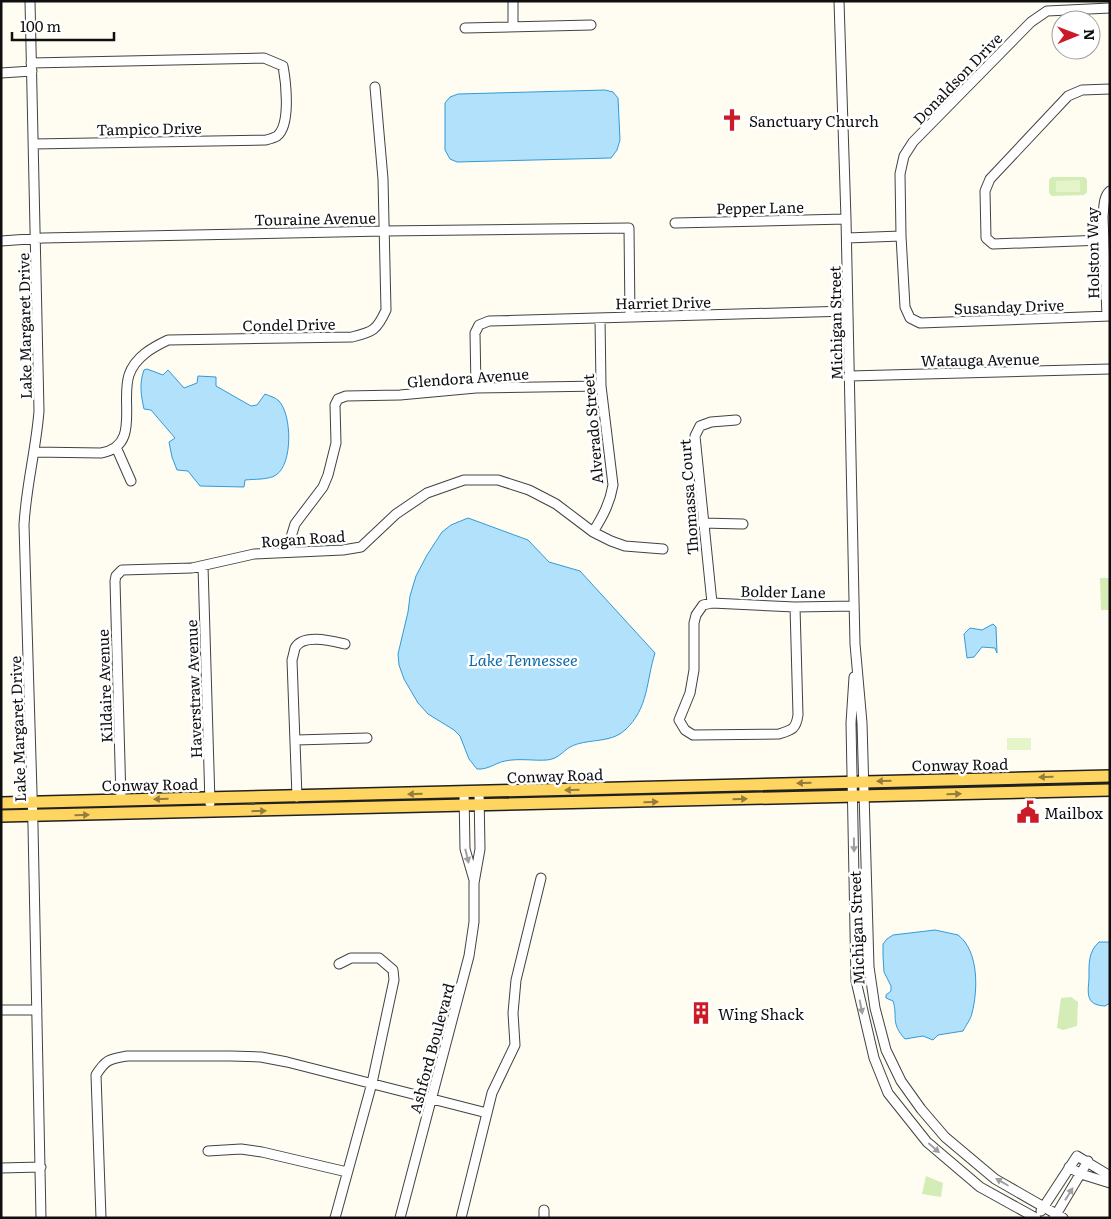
<svg xmlns="http://www.w3.org/2000/svg" width="1111" height="1219" font-family="Literata,serif">
<rect width="100%" height="100%" fill="#fffcf1"/>
<path fill="#d4edb7" d="M1052,177H1084L1087,179V192L1084,195L1052,196L1049,193V180Z
M1100,578H1110V610H1101Z
M1071,997L1078,1002L1077,1026L1063,1030L1057,1028L1061,998Z
M926,1176L943,1183L941,1197L922,1194Z"/>
<path fill="#e6f4c9" d="M1080,180V192H1056V181Z
M1007,738H1031V750H1007Z"/>
<path fill="#b1e1fb" stroke="#329ad8" d="M605,90L613,92L618,98L620,140L617,150L611,158L457,162L450,159L445,150V103L450,97L458,94Z
M147,369L163,375L168,370L184,388L197,383L198,376L216,377V386L251,406L257,405L265,394C269,396 275,397 279,401C292,415 293,464 276,475C269,480 253,479 245,480L244,487L200,486L188,471L177,470L172,457L169,442L175,438L151,410L144,409C141,395 139,384 144,370Z
M468,518L528,540L549,562L580,571L655,653C646,681 649,708 625,730C610,744 587,738 570,747C562,752 558,759 547,760C533,761 520,758 505,761C495,763 488,770 477,769L469,759L460,736L454,730L428,714L418,703L404,679L399,665L398,654L408,612L410,596L416,576L427,555L442,532L451,525Z
M993,624L996,627L997,653L995,648L982,647L974,657L967,658L964,634L970,628L982,630Z
M935,930L958,935C979,951 978,990 972,1013C971,1019 966,1025 963,1031L938,1035L933,1040L923,1036L905,1039C890,1023 898,1016 893,1001L886,998V995L891,991V986L884,972L883,956V944L887,939L893,935Z
M1099,942H1110V1003L1105,1006C1085,1005 1088,993 1089,978C1089,964 1088,952 1099,942Z"/>
<g fill="none" stroke-linecap="round" stroke-linejoin="round">
<defs>
<path id="minor" d="M30,1L39,411C36,450 26,486 24,525L33,826L41,1218
M513,1V27
M839,1L846,219L854,600L855,644L862,723L869,967L875,1008L886,1050L901,1081L921,1109L945,1137L995,1179L1063,1218
M1110,8L1047,11L1031,22L913,142L904,156L900,174L901,236L905,307L910,318L920,323L1110,316
M465,28L591,25
M31,63L264,58L283,66C286,82 291,125 277,136C274,138 270,139 266,140L33,144
M1,73L32,71
M675,223L846,219
M847,238L901,236
M1104,240L993,244L986,238L985,191L990,179L1068,96L1082,90L1110,89
M1,241L43,238L384,231L629,228L630,317
M1107,316L1103,217C1104,208 1103,197 1110,191
M850,376L1110,369
M476,388L475,333L479,325L489,321L848,311
M116,447L131,481
M34,452L101,453C141,446 120,402 129,375C135,357 153,347 168,340L352,337C373,332 377,330 386,310L383,179L375,87
M702,523L743,524
M593,532C603,516 610,503 613,485L601,386L600,318
M290,552L291,537L295,524L323,487L328,475L336,443L335,405L338,399L346,396L400,395L476,388L601,386
M203,566L210,803
M712,603L695,436L700,426L711,422L736,420
M795,607L798,715C796,729 792,730 779,734L693,735L685,730L679,720L690,693L694,670V623L696,615L703,605L712,603L795,607L854,606
M854,677L851,723L856,981L874,1058L888,1093L927,1142L980,1187L1036,1218
M296,740L367,738
M464,793L465,849L474,880
M297,797L292,660C293,657 294,652 295,648C303,633 332,641 345,644
M121,800L115,581L116,576L122,570L192,568L254,554L343,550L361,547L396,514L427,493L464,480H498L529,490L556,504L593,532L611,541L625,546L663,549
M1,1010H37
M208,1151L241,1149L262,1152L347,1172
M1069,1167L1081,1174L1110,1183
M1,1168L41,1167
M1041,1211L1077,1156L1110,1176
M101,1218L96,1075C106,1059 110,1059 127,1056H231L261,1057L287,1062L487,1113
M335,1218L372,1083L394,980L393,970L379,958H351L339,964
M400,1218L469,956L474,922V883L480,849L479,792
M461,1218L492,1093L515,1045L513,1013L516,980L541,878
M544,1218V1210
M1054,1218L1088,1161"/>
<path id="major" d="M1,803L1110,776
M1,816L1110,790"/>
</defs>
<use href="#minor" stroke="#424242" stroke-width="11"/>
<use href="#major" stroke="#202020" stroke-width="14"/>
<use href="#minor" stroke="#fff" stroke-width="9"/>
<use href="#major" stroke="#ffd561" stroke-width="11"/>
</g>
<defs><path id="oneway-solid" d="M-6-.8H1V-3.2L6.5 0L1 3.2V.8H-6Z" transform="scale(1.25)"/></defs>
<g fill="#937c3c">
<use href="#oneway-solid" transform="translate(1046 777) rotate(179)"/>
<use href="#oneway-solid" transform="translate(884 781) rotate(179)"/>
<use href="#oneway-solid" transform="translate(804 783) rotate(178)"/>
<use href="#oneway-solid" transform="translate(572 790) rotate(178)"/>
<use href="#oneway-solid" transform="translate(415 794) rotate(179)"/>
<use href="#oneway-solid" transform="translate(954 794) rotate(-1)"/>
<use href="#oneway-solid" transform="translate(161 799) rotate(179)"/>
<use href="#oneway-solid" transform="translate(740 799) rotate(-2)"/>
<use href="#oneway-solid" transform="translate(651 802) rotate(-2)"/>
<use href="#oneway-solid" transform="translate(259 811) rotate(-1)"/>
<use href="#oneway-solid" transform="translate(82 815) rotate(-1)"/>
</g>
<g fill="#9f9f9f">
<use href="#oneway-solid" transform="translate(854 845) rotate(89)"/>
<use href="#oneway-solid" transform="translate(467 856) rotate(76)"/>
<use href="#oneway-solid" transform="translate(861 1007) rotate(79)"/>
<use href="#oneway-solid" transform="translate(934 1148) rotate(41)"/>
<use href="#oneway-solid" transform="translate(1002 1182) rotate(-150)"/>
<use href="#oneway-solid" transform="translate(1069 1194) rotate(-58)"/>
</g>
<defs>
<symbol id="church-bare" viewBox="-9 -9 18 18"><path d="M-1.2-6h2.4v3.5h3.3v2.4h-3.3V6h-2.4V-.1h-3.3v-2.4h3.3Z" fill="#cb1b27" stroke="#fff" stroke-width="2.5" paint-order="stroke"/></symbol>
<symbol id="civic-bare" viewBox="-9 -9 18 18"><path d="M-.6-6.5H3V-4.5H.6V-3L4-1V1h2V6H-6V1h2V-1L-.6-3ZM-1.2 2.5V6h2.4V2.5Z" fill="#cb1b27" stroke="#fff" stroke-width="2.5" paint-order="stroke"/></symbol>
<symbol id="building-bare" viewBox="-9 -9 18 18"><path d="M-4-6H4V6H1V3H-1V6H-4ZM-2.5-4.3h1.7v1.8h-1.7ZM.8-4.3h1.7v1.8H.8ZM-2.5-1h1.7V.8h-1.7ZM.8-1h1.7V.8H.8Z" fill="#cb1b27" stroke="#fff" stroke-width="2.5" paint-order="stroke"/></symbol>
</defs>
<g fill-rule="evenodd">
<use href="#church-bare" x="716" y="104" width="32" height="32"/>
<use href="#civic-bare" x="1012" y="796" width="32" height="32"/>
<use href="#building-bare" x="685" y="997" width="32" height="32"/>
</g>
<g text-anchor="middle" dominant-baseline="central" stroke-width="5" stroke-linejoin="round" paint-order="stroke">
<g font-size="15" fill="#0f0f0f" stroke="#fff">
<text transform="translate(957 78) rotate(-46)">Donaldson Drive</text>
<text transform="translate(149 128) rotate(-1)">Tampico Drive</text>
<text transform="translate(760 207) rotate(-1)">Pepper Lane</text>
<text transform="translate(315 218) rotate(-1)">Touraine Avenue</text>
<text transform="translate(1092 253) rotate(-91)">Holston Way</text>
<text transform="translate(663 302) rotate(-1)">Harriet Drive</text>
<text transform="translate(1009 306) rotate(-2)">Susanday Drive</text>
<text transform="translate(835 323) rotate(-91)">Michigan Street</text>
<text transform="translate(289 324) rotate(-1)">Condel Drive</text>
<text transform="translate(24 326) rotate(-91)">Lake Margaret Drive</text>
<text transform="translate(980 359) rotate(-1)">Watauga Avenue</text>
<text transform="translate(468 377) rotate(-4)">Glendora Avenue</text>
<text transform="translate(592 429) rotate(-95)">Alverado Street</text>
<text transform="translate(688 497) rotate(-94)">Thomassa Court</text>
<text transform="translate(303 538) rotate(-4)">Rogan Road</text>
<text transform="translate(783 591) rotate(1)">Bolder Lane</text>
<text transform="translate(104 686) rotate(-92)">Kildaire Avenue</text>
<text transform="translate(193 689) rotate(-92)">Haverstraw Avenue</text>
<text transform="translate(17 729) rotate(-92)">Lake Margaret Drive</text>
<text transform="translate(960 764) rotate(-1)">Conway Road</text>
<text transform="translate(555 775) rotate(-2)">Conway Road</text>
<text transform="translate(150 784) rotate(-1)">Conway Road</text>
<text transform="translate(856 928) rotate(-92)">Michigan Street</text>
<text transform="translate(431 1048) rotate(-75)">Ashford Boulevard</text>
</g>
<g font-size="15" fill="#0f0f0f" stroke="#fff" text-anchor="start">
<text x="749" y="120">Sanctuary Church</text>
<text x="1044" y="812">Mailbox</text>
<text x="718" y="1013">Wing Shack</text>
</g>
<g font-size="16" font-style="italic" fill="#0d6bac" stroke="#fff">
<text x="523" y="659">Lake Tennessee</text>
</g>
</g>
<rect width="1111" height="1219" fill="none" stroke="#0f0f0f" stroke-width="5"/>
<g transform="translate(1076 35) rotate(89)"><circle r="24" fill="#ffffff" stroke="#9f9f9f"/>
<path d="M0-4L9 19L0 12L-9 19Z" fill="#cb1b27"/>
<text y="-8" font-size="14" font-weight="bold" text-anchor="middle" fill="#0f0f0f">N</text>
</g>
<path d="M12 32v8h102v-8" fill="none" stroke="#0f0f0f" stroke-width="2.5"/>
<text x="20" y="32" font-size="15" fill="#0f0f0f" stroke="#ffffff" stroke-width="4" paint-order="stroke">100 m</text>
</svg>
